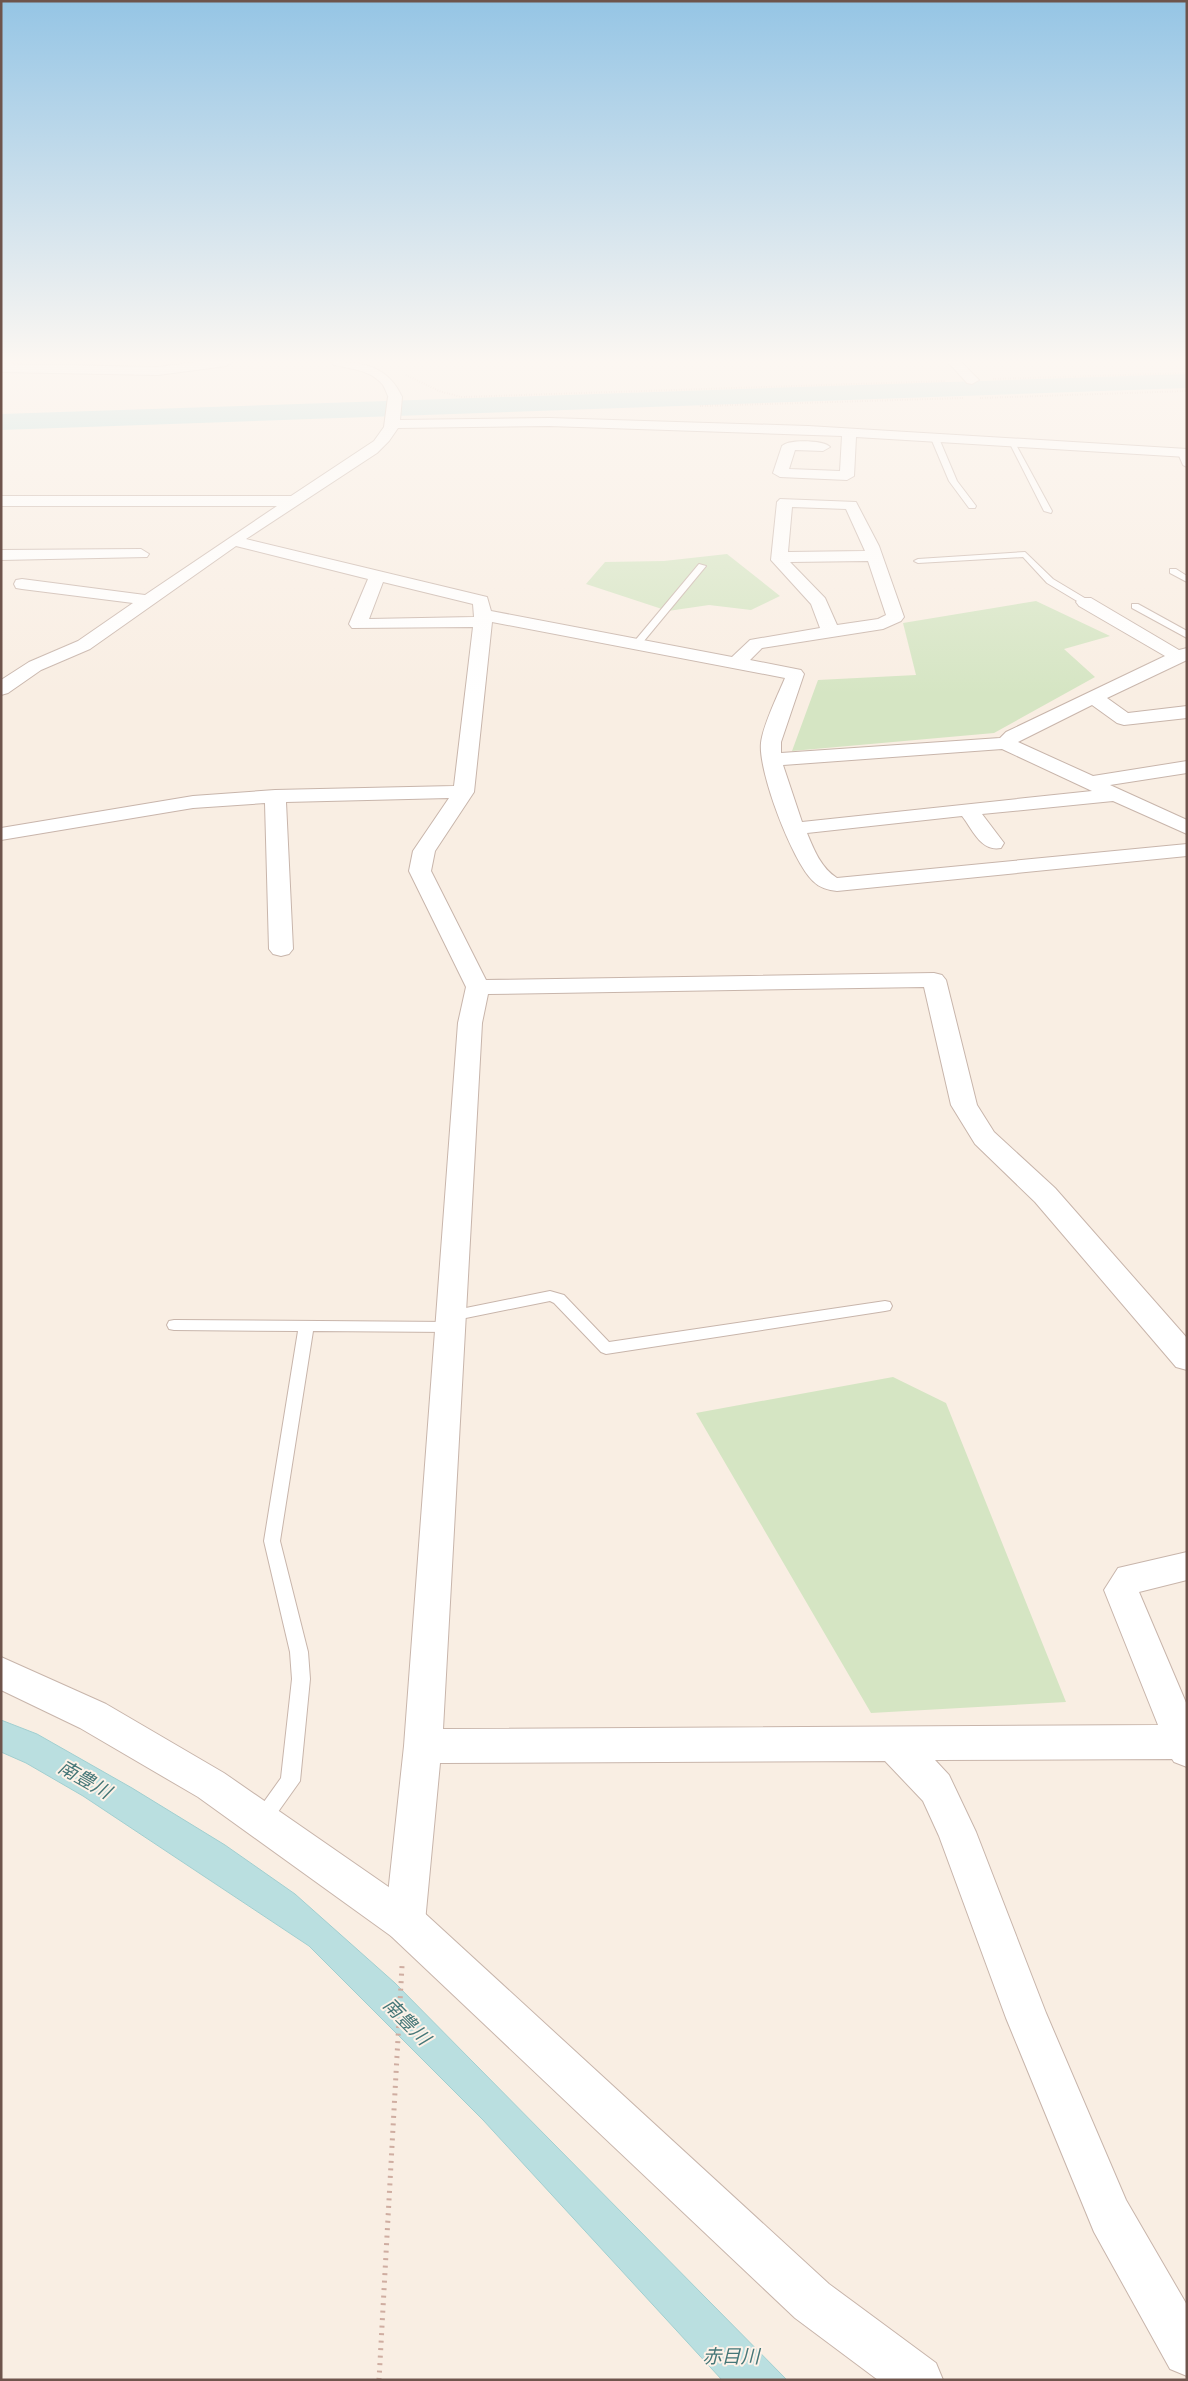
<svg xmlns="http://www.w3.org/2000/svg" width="1188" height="2381" font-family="'Archivo Narrow','Noto Sans JP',sans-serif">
<rect width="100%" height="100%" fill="#f9eee3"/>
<path fill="#d5e5c3" d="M727,554L780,596L751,610L709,605L668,611L586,584L605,562L664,561Z
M1036,601L1110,636L1064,649L1095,677L994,733L792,751L818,680L916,675L903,623Z
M893,1377L946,1403L1066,1702L871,1713L696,1413Z"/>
<path fill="#badfe0" stroke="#a1cfd0" d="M1,1720L37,1734L132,1788L225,1845L295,1894L395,1983L787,2380H722L483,2120L309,1946L83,1796L26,1763L1,1752Z"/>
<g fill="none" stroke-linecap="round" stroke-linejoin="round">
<path fill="#badfe0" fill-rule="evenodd" d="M1187,374V388L1,430V414Z"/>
<defs>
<path id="service" d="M934,434L938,436L957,481L976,506L975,508H969L949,481L930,436Z
M1008,440L1014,441L1052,511L1051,513L1044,511Z
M1177,451L1184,453L1187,458V467L1183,465Z
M1025,552L1053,579L1088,600V604H1082L1047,583L1023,557L918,563L914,561L918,559Z
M699,564L706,566L639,647H633V643Z
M1170,569H1176L1187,576V582L1170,573Z
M1132,604H1138L1187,631V638L1132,608Z
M550,1291L564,1295L609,1342L885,1301L890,1302L892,1306L890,1310L885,1311L606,1354L601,1352L554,1303L550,1301L451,1321L446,1320L444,1316L446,1312L451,1311Z
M174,1320L450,1322L455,1323L457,1327L455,1331L450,1332L313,1331L280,1541L308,1652L310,1679L300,1781L268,1826L261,1829L254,1826L251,1820L281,1778L292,1679L290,1652L264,1541L298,1331L174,1330L169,1329L167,1325L169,1321Z"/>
<path id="minor" d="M198,362H232L226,366L158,375L1,372V364L158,367Z
M948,362H961L979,380L972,384L967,383Z
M395,393L402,397L400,420L549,418L808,426L1187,449V457L856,437L854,476L847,480L780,477L773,473L782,446C788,439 824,440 830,447L823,451L795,450L789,469L840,471L842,436L549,426L398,428L389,441L377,453L246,539L487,597L491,611L732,657L750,640L820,628L811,604L771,560L777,502L780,499L856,502L879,546L904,617L901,621L883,629L762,648L750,660L801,670L804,674L781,742V753L1000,738L1006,732L1165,656L1079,606L1076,602L1079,598H1091L1179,650L1187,648V660L1107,698L1128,713L1187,706V718L1124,725L1117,723L1092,705L1018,742L1093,776L1187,761V773L1110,785L1187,820V834L1113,801L982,814L1004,843L1001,848C981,852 973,830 962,816L807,833C814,850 821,868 837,878L1187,844V856L837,891C828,890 820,888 813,881C792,861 758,771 761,743C763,725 778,695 785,678L492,622L474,792L435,851L431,871L486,980L934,973L942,975L946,980L977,1105L994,1132L1055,1188L1187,1338V1370L1176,1367L1035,1202L975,1144L951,1105L924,987L488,994L482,1023L443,1729L1158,1725L1104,1590L1118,1568L1187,1552V1580L1139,1592L1187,1705V1767L1174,1762L1172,1759L935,1760L949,1775L976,1832L1046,2013L1126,2200L1187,2305V2376L1170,2369L1094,2232L1006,2018L939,1836L923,1801L885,1761L440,1763L425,1922L419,1936L405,1942L391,1936L385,1922L404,1746L458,1023L466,987L409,871L413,851L449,798L286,802L293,949L289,954L281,956L273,954L269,949L265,803L193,808L1,840V828L193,796L275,790L454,786L473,627L352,628L349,624L368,579L236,546L90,649L41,670L8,693L1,695V680L29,662L78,641L133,603L22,589L16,588L14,584L16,580L22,579L145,595L277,506H1V496H291L374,441L384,427L388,397ZM792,507L846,509L865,551L788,552ZM868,561L886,615L878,619L837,625L825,598L790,562ZM383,582L473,604L474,617L369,619ZM1002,749L1092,791L802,822L783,765Z
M141,549L149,554L147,557L1,560V550Z"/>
<path id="tertiary" d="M333,362C363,362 388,366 402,397L400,400H390C387,395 386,390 383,385C371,370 352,369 334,365Z
M1,1657L106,1704L224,1773L419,1908L829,2284L936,2363L943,2380H878L795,2318L391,1936L198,1797L80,1728L1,1690Z"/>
</defs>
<use href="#service" stroke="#c8b5ab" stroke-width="2"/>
<use href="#minor" stroke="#c8b5ab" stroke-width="2"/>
<use href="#tertiary" stroke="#c8b5ab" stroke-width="2"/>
<path stroke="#cfada1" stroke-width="2" stroke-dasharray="0.5 2" stroke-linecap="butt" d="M406,375L439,391L461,397L946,381
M993,379L1187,373
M980,398L1187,391
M700,406L964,398"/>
<path stroke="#cfada1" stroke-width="5" stroke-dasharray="2 5.5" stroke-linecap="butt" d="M379,2380L402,1966"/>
<use href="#service" fill="#fff" fill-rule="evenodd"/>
<use href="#minor" fill="#fff" fill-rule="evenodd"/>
<use href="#tertiary" fill="#fff" fill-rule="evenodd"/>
</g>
<linearGradient id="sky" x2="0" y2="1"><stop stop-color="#95c5e5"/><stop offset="0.52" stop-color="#fcf7f2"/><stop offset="1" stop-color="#fcf7f2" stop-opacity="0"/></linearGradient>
<rect width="1188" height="695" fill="url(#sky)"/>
<g text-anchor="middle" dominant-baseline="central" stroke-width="4" stroke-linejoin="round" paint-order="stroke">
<g font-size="19" font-style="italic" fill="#467778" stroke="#fdf2e8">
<text transform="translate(85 1779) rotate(30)">南豊川</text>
<text transform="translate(407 2021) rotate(45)">南豊川</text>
<text x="731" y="2356">赤目川</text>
</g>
</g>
<rect width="1188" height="2381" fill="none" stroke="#6e544c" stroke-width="5"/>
</svg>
